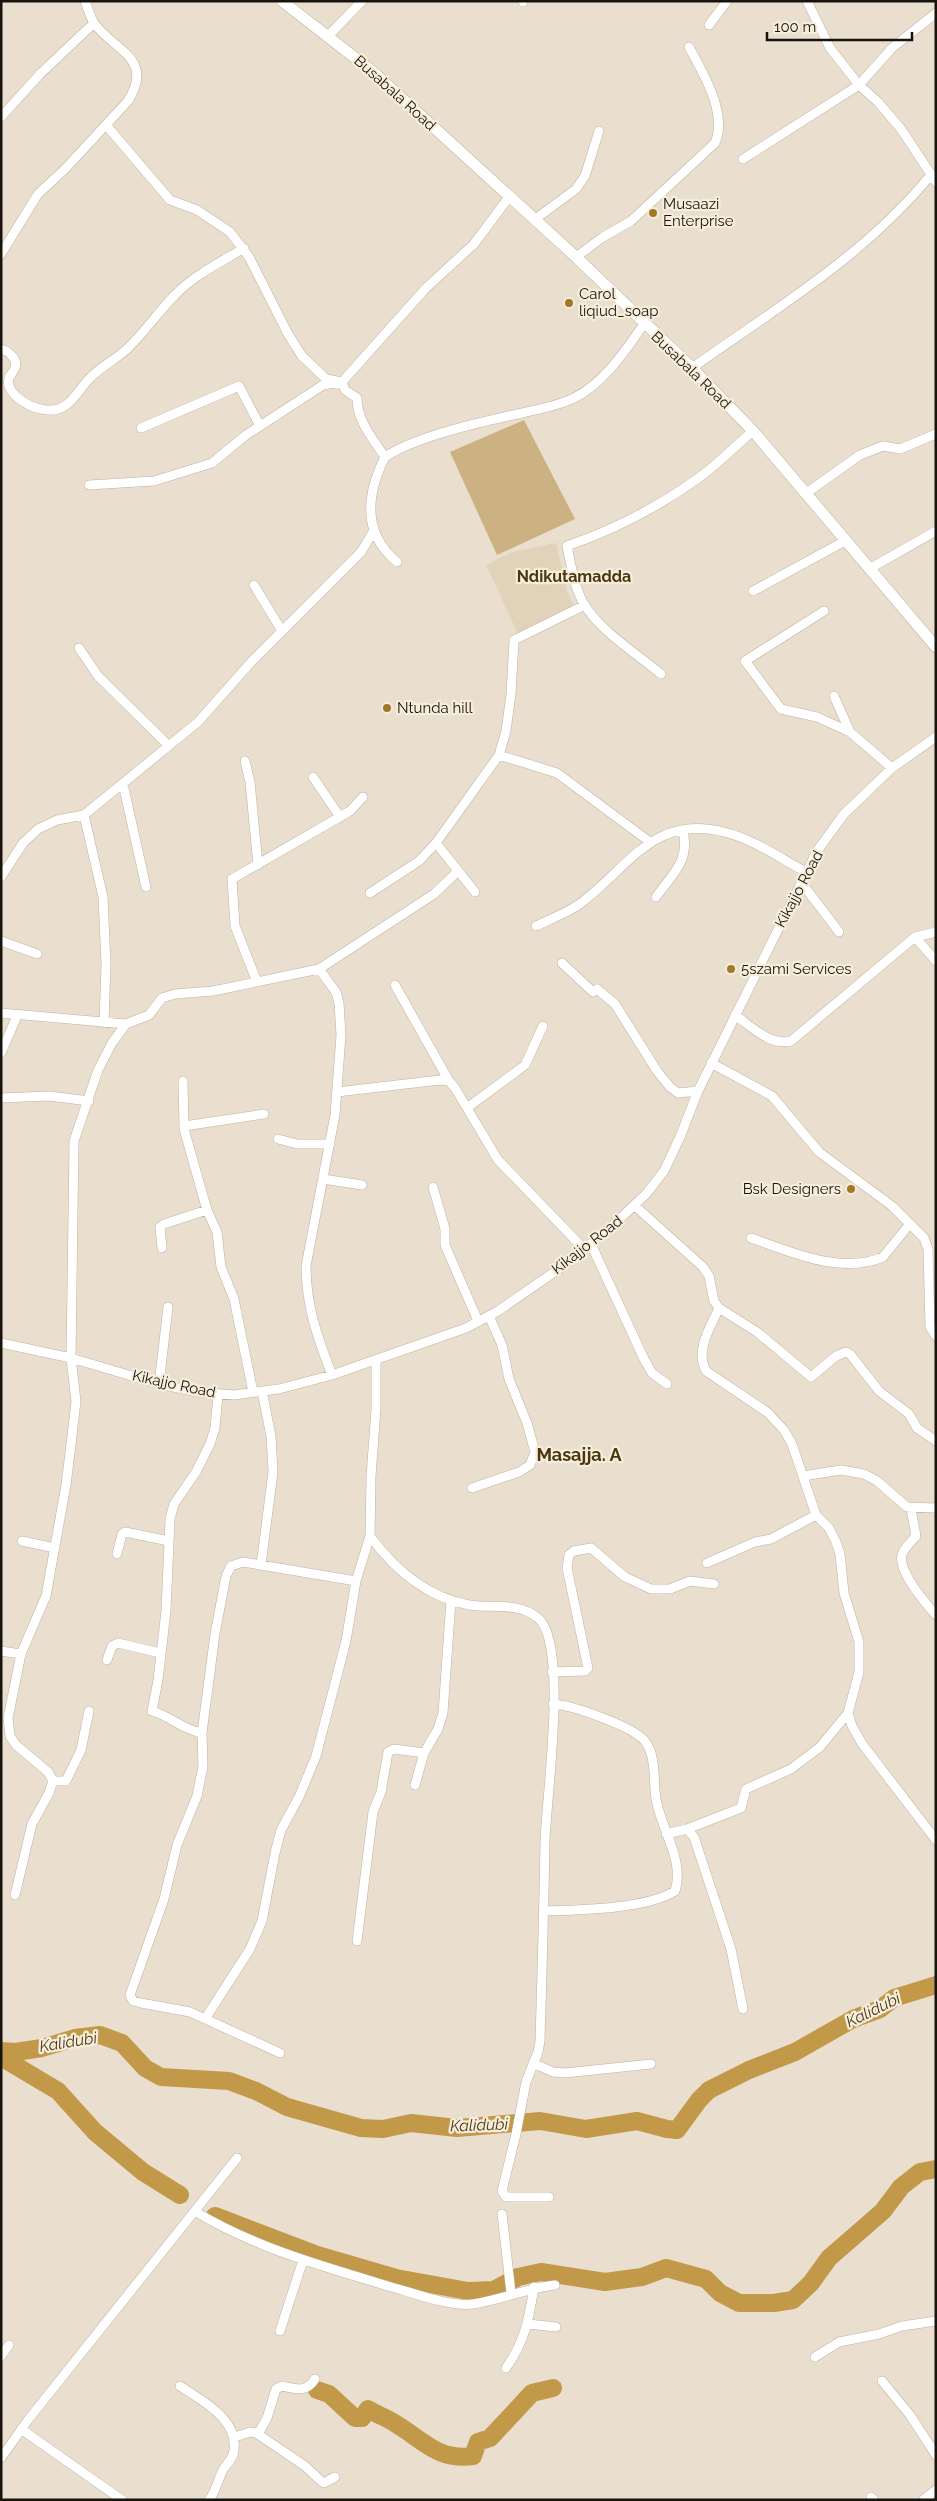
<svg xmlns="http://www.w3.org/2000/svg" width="937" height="2501" font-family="Raleway,sans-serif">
<rect width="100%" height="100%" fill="#eadfce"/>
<path fill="#e1d3ba" d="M556,543L567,591L574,606L518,634L486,565L512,552Z"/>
<path fill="#ccb183" d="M524,420L575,519L497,555L450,452Z"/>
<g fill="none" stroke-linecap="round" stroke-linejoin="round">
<path stroke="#c29849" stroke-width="18" d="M1,2051L15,2052L42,2048L75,2038L100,2035L122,2043L145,2068L161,2077L229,2081L256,2091L287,2107L361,2128L383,2129L411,2123L457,2128L540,2121L586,2129L637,2121L667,2129L677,2130L699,2100L709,2090L749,2070L795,2052L853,2019L880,2009L894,1998L936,1985
M1,2057L58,2091L95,2132L143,2172L180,2195
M215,2216L317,2255L396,2278L468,2291L494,2290L518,2277L541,2272L605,2282L642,2277L666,2268L706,2279L720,2293L739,2303H774L793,2300L811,2283L829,2258L883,2211L901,2187L920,2172L936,2169
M317,2390L329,2394L355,2418H362L368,2409C377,2415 388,2418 396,2424C423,2440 438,2461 473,2456L478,2442L490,2438L532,2393L553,2388"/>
<defs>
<path id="minor" d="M523,1V2
M807,1L830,48L859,85L878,102L901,129L936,182
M709,25L727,1
M329,35L362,1
M1,117L40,74L94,23
M106,125L170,200L197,210L230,232L249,257L288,334L302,356L326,379L342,382L426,288L474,244L509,197
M743,159L859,85L892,48L936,13
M534,220L576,189L585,176L599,131
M1,254L38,194L65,169L128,101C155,58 114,51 94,23C90,17 88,8 85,1
M576,257L603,237L631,221L715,143C728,114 703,73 689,47
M1,349C9,351 18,359 15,368C14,372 10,374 9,378C4,393 29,407 41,409C69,416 76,391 91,377C102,366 116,359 127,349C145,332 158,312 175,295C194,275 221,262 244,248
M692,368C775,309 864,256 930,176
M141,428L239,386L260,426
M89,485L154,481L212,463L246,435L323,385L342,382L345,390L357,398C357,421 373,439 385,457
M805,494L860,455L883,446L900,449L936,434
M397,562C362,533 366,495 385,457C416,436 485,421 522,413C539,409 558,406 574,398C604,383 625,351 644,324
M869,569L936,531
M254,585L282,631
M753,591L845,541
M824,611L745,661L781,709L817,717L850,732L892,768
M79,648L98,676L168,745
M661,674C637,654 600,631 584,604C574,587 571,565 567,546C613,530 658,507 697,479C717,465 734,447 753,431
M834,696L850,732
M499,755L557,773L650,842
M245,761L250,782L258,865
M313,777L340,817
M123,784L146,887
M84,815L103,897L106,964L104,1023
M1,877L23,843L38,829L57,820L84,815L198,722L252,661L361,552L373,532
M801,882L839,932
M475,892L436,843L499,755L506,731L511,694L514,640L585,605
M370,893L419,861L436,843
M656,897C673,873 690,862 683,830
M536,926C552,918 573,911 586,899C632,862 656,815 724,832C753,839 780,858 806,872
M915,937L936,961
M1,941L37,954
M562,963L593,992L597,989L615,1004L657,1071L670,1087L678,1093L698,1091
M319,969L336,992L339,1003L341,1035L335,1115L306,1266C306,1306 318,1339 332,1375
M257,982L235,926L232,879L350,811L363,797
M395,985L449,1081
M1,1013L126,1024L149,1015L162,998L175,994L213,991L319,969L434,894L457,872
M735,1015C752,1027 770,1046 791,1041L915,937L936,932
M1,1053L17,1016
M711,1063L772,1096L819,1152L892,1206L924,1238L928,1249L930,1327L936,1336
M183,1081L184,1129L207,1210L217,1232L221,1267L234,1299L253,1392
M337,1092L440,1080L449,1081L455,1088L498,1160L584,1249
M1,1098L49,1096L89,1101
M467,1108L525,1065L543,1026
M184,1126L264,1114
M278,1139L297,1144H330
M323,1179L362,1185
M433,1187L445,1229V1245L478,1321
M635,1206L703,1267L709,1276L714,1301L719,1308L757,1332L811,1377L836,1356L846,1352L850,1354L879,1391L909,1414L917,1428L936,1441
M751,1238C791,1252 841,1275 883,1257L909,1225
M591,1244L644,1359L652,1373L667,1384
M162,1248L160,1227L164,1224L207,1210
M719,1308C710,1328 695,1350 706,1371L767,1412L784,1430L792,1444L816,1515L829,1528L836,1542L840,1554L844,1593L859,1642V1672L848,1713L852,1726L863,1745L936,1840
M1,1343L71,1358L159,1384L197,1392L234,1395L279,1389L332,1375L466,1328L498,1311L566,1264L611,1227L646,1194L664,1171L680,1137L698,1091L817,851L844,814L892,768L936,737
M159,1384L168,1307
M803,1476L841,1470L864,1474L877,1481L907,1507L936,1508
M472,1488L519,1472L530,1465L535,1452L527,1423L509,1379L502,1345L489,1316
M911,1509L916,1536C911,1542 904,1548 902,1555C898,1571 925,1603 936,1615
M370,1536C395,1570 426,1597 469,1605C493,1609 517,1601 538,1618C569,1644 546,1800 545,1841C544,1907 542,1974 540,2041L538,2052L526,2082L516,2134L502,2191L506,2197H549
M22,1541L55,1548
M117,1554L122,1534L125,1532L169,1541
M707,1563L755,1542L771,1539L816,1515
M261,1565L273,1472L271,1436L262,1391
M1,1651L21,1654
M107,1660L112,1646L118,1643L160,1653
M552,1672L585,1671L588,1668L567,1568L569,1555L574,1551L591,1548L625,1577L651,1589H670L690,1581L714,1584
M202,1733C183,1730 170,1716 152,1711L158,1680L166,1611L170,1519L174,1504L196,1472L210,1444L215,1428L218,1395
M53,1781H66L81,1750L89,1711
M415,1785L424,1753L438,1729L443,1713L451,1600
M687,1829L741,1808L746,1789L791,1769L820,1747L848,1713
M666,1834L687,1829L694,1837L731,1949L743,2009
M15,1895L32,1824L49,1793L53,1781L48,1772L16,1745L10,1736L8,1718L21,1654L46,1596L66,1485L72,1436L76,1401L71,1358L74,1141L98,1070L112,1043L126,1024
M545,1911C578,1910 647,1909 675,1891C685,1861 661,1829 656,1799C653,1781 657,1755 644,1740C631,1726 572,1705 553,1704
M357,1941L373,1812L381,1792L388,1752L394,1749L424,1753
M205,2019L250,1949L262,1921L275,1853L281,1830L299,1797L316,1756L346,1641L356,1581L370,1536L371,1476L376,1409V1360
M280,2053L190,2012L141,2003L133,2001L130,1995L164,1899L177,1845L197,1796L203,1766L202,1733L215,1634L226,1576L231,1566L243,1562L356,1581
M533,2063L553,2072L565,2073L651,2064
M196,2212C256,2248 322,2266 388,2286C411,2292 449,2307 473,2304C501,2300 527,2288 555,2285
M502,2214L511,2293
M528,2324L556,2327
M280,2331L303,2260
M1,2356L9,2345
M815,2357L839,2342L879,2334L902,2326L936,2321
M506,2368C525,2341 529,2319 534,2287
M882,2381L910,2415L936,2455
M180,2386C204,2402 242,2421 233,2455C231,2460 227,2464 224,2468C218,2478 217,2490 209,2500
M21,2429L122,2500
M258,2434L267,2418L276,2389L282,2386C296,2389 306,2393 315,2379
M235,2437L250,2432L256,2433L305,2466L321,2481L324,2483L335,2477
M1,2458L28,2420L237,2158
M871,2497L874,2500
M924,2499L936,2490"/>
<path id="tertiary" d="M282,1L372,71L576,257L692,368L753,431L936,647"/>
</defs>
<use href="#minor" stroke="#bdb3a2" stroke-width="10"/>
<use href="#tertiary" stroke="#bdb3a2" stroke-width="12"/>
<use href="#minor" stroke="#fff" stroke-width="9"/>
<use href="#tertiary" stroke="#fff" stroke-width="11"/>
</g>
<g fill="#a07826" stroke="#f7eddb" stroke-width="2">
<circle cx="653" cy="213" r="5"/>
<circle cx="569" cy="303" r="5"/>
<circle cx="387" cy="708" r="5"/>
<circle cx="731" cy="969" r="5"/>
<circle cx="851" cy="1189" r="5"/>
</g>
<g text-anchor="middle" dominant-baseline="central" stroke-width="4.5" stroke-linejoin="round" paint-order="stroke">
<g font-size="15" fill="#17140e" stroke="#f7eddb">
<text transform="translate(395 93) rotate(42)">Busabala Road</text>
<text transform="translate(691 370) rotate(44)">Busabala Road</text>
<text transform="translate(799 889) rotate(-62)">Kikajjo Road</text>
<text transform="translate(587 1245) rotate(-38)">Kikajjo Road</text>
<text transform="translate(174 1384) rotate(12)">Kikajjo Road</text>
</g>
<g font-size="15" fill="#17140e" stroke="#f7eddb" text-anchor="start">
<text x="663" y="204">Musaazi<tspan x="663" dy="17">Enterprise</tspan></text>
<text x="579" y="294">Carol<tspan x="579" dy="17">liqiud_soap</tspan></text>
<text x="397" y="708">Ntunda hill</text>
<text x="741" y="969">5szami Services</text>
<text x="841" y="1189" text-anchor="end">Bsk Designers</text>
</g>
<g font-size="16" font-weight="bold" fill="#4a3710" stroke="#f7eddb">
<text x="574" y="576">Ndikutamadda</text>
</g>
<g font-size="16" font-style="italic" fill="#4b3917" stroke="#f7eddb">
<text transform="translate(873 2010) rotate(-26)">Kalidubi</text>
<text transform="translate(68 2042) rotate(-9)">Kalidubi</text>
<text transform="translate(479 2125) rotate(-2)">Kalidubi</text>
</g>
<g font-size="18" font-weight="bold" fill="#4a3710" stroke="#f7eddb">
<text x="579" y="1454">Masajja. A</text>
</g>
</g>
<rect width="937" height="2501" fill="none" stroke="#17140e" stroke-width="5"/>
<path d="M767 32v8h145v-8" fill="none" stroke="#17140e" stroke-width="2.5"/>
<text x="774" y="32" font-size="15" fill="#17140e" stroke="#f7eddb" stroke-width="4" paint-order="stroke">100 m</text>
</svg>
